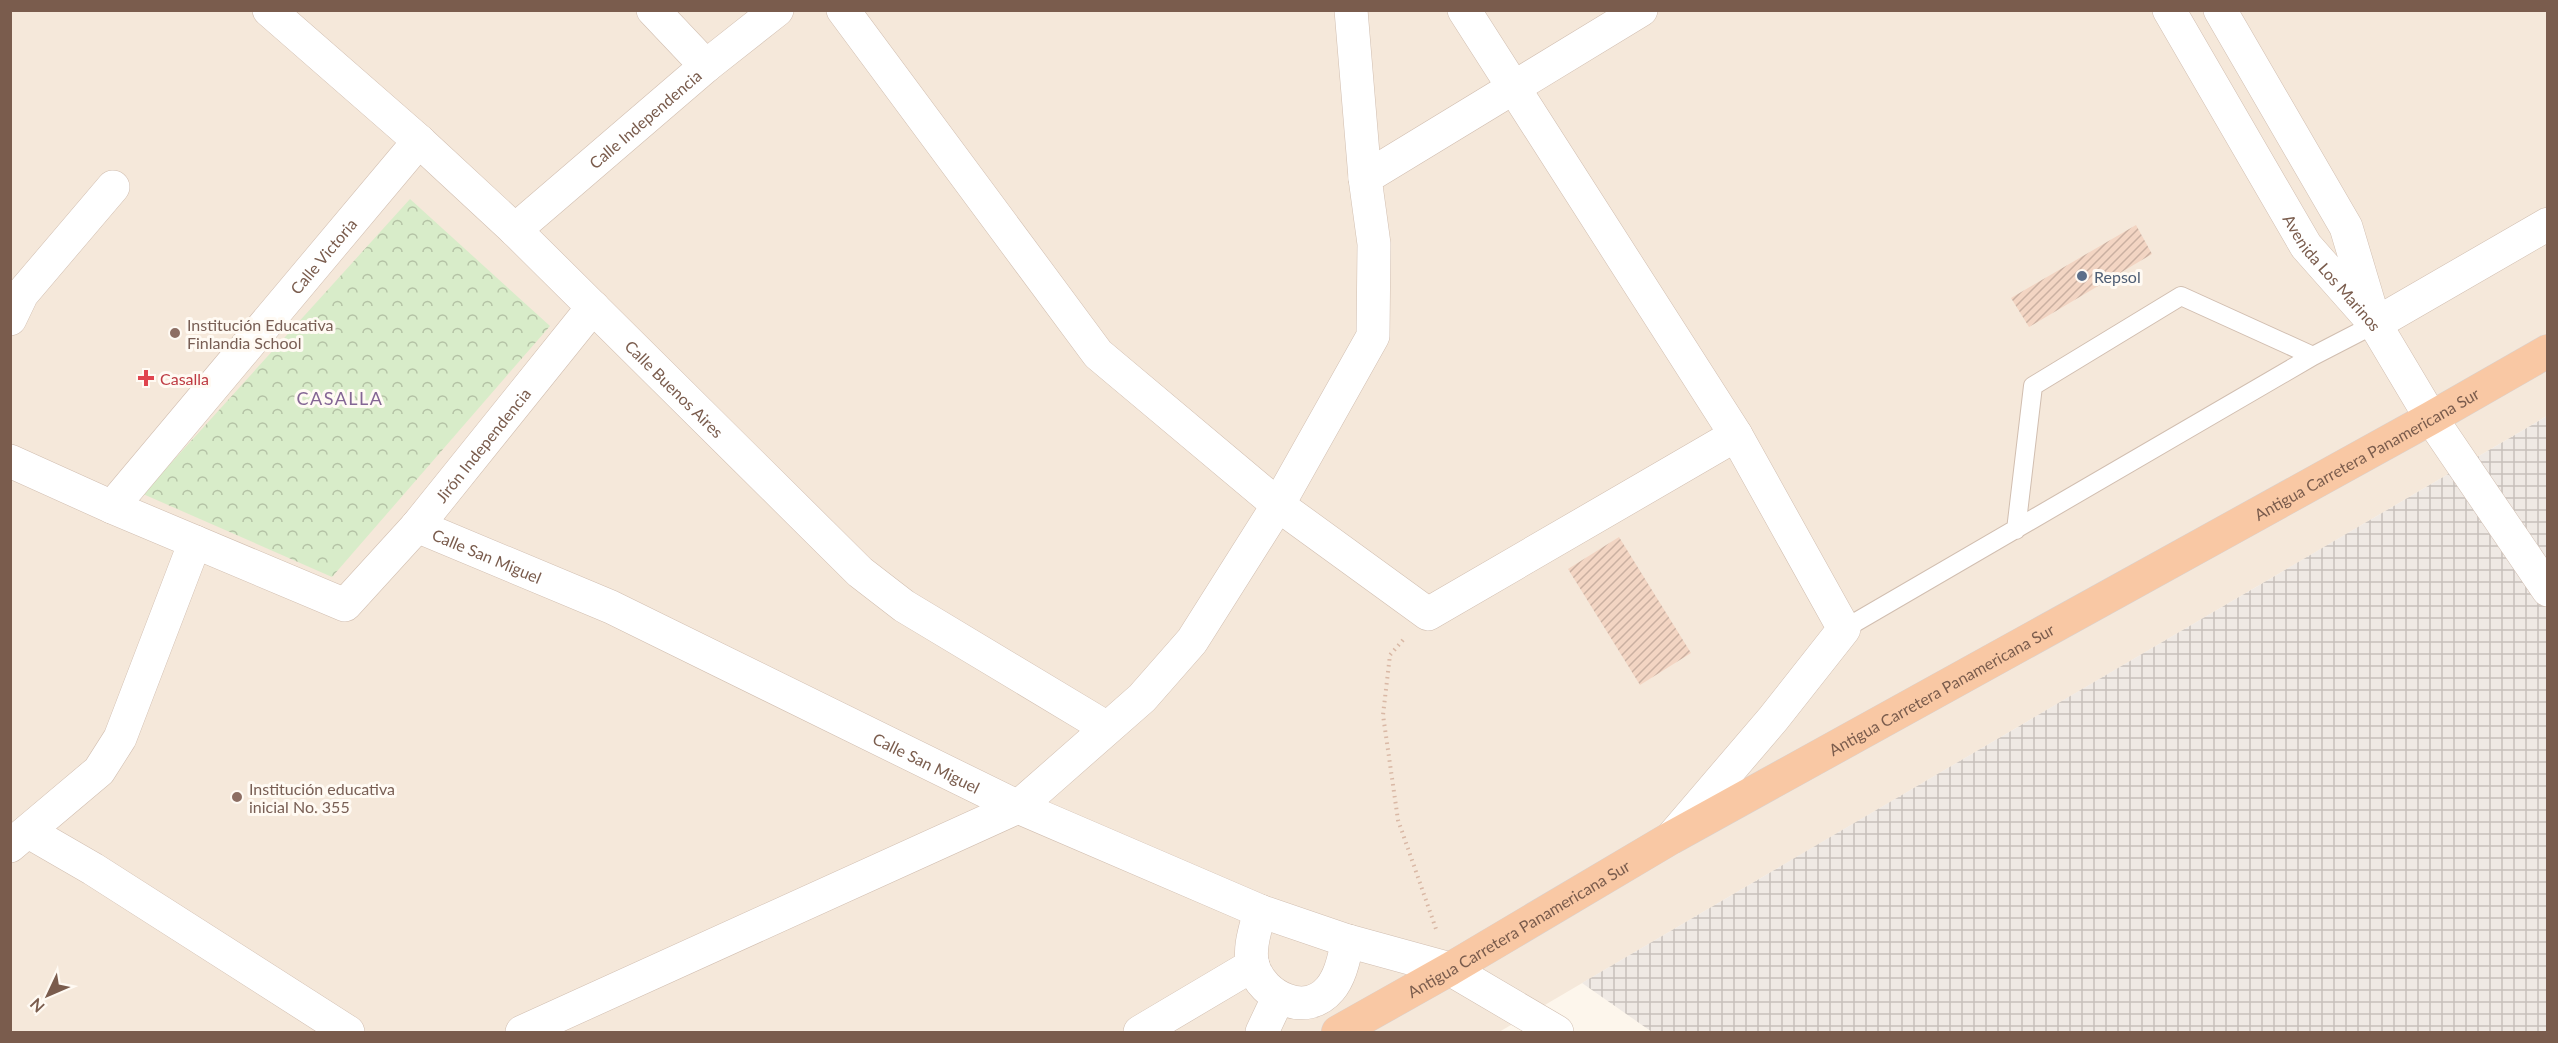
<svg xmlns="http://www.w3.org/2000/svg" width="2558" height="1043" font-family="Lato,sans-serif">
<defs>
<pattern id="industrial-grid" width="8" height="8" patternUnits="userSpaceOnUse" patternTransform="scale(1.5)"><rect width="8" height="8" fill="#efe9e4"/><path d="M0 4h8M4 0v8" fill="none" stroke="#c7c0bb"/></pattern>
<pattern id="park-crowns" width="20" height="18" patternUnits="userSpaceOnUse" patternTransform="scale(1.5)"><rect width="20" height="18" fill="#d8ecc9"/><path d="M2 6a3 3 0 1 1 6 0M12 15a3 3 0 1 1 6 0" fill="none" stroke="#b4c2a5"/></pattern>
<pattern id="building-hatch" width="6" height="6" patternUnits="userSpaceOnUse" patternTransform="scale(1.5)"><rect width="6" height="6" fill="#f3d5c3"/><path d="M-1 1l2-2M0 6l6-6M5 7l2-2" fill="none" stroke="#cab0a1"/></pattern>
</defs>
<rect width="100%" height="100%" fill="#fdf6ec"/>
<path fill="#f5e8da" d="M10,11H2547V416L1499,1032H11Z"/>
<path fill="url(#industrial-grid)" d="M2547,416V1032H1652L1582,983Z"/>
<path fill="url(#park-crowns)" d="M410,199L550,326L332,577L143,494Z"/>
<path fill="url(#building-hatch)" d="M2136,225L2152,254L2029,327L2011,298Z
M1619,537L1691,653L1640,685L1568,569Z"/>
<g fill="none" stroke-linecap="round" stroke-linejoin="round">
<defs>
<path id="service" d="M2016,530L2033,386L2181,296L2313,356
M1844,629L2313,356L2375,324"/>
<g id="minor">
<path id="s1" d="M269,10L419,141L515,230L860,572L904,606L1107,728"/>
<path d="M653,10L706,66"/>
<path d="M843,10L1098,354L1278,505L1428,614L1736,435"/>
<path d="M1464,10L1736,435L1844,629L1773,719L1673,836"/>
<path id="s2" d="M2169,10L2306,246L2375,324L2431,418L2548,590"/>
<path d="M2220,10L2346,227L2372,314"/>
<path d="M1365,178L1641,10"/>
<path id="s3" d="M515,230L706,66L777,10"/>
<path d="M10,319L22,294L113,187"/>
<path d="M2375,324L2548,224"/>
<path id="s4" d="M10,461L112,507L345,605L417,526L593,307"/>
<path id="s5" d="M112,507L419,141"/>
<path id="s6" d="M417,526L611,607L1018,807L1260,911L1348,941L1450,969L1557,1032"/>
<path d="M29,832L93,869L348,1032"/>
<path d="M10,846L99,771L120,738L195,542"/>
<path d="M1260,911C1256,927 1248,949 1253,966C1263,997 1306,1018 1330,989C1341,976 1344,957 1348,941"/>
<path d="M522,1032L1018,807L1142,698L1192,641L1278,505L1373,336L1374,244L1365,178L1351,10"/>
<path d="M1140,1032L1253,965"/>
<path d="M1262,1032L1278,998"/>
</g>
<g id="trunk">
<path id="s7" d="M1338,1032L1450,969L1671,838L2431,418L2548,351"/>
</g>
</defs>
<use href="#service" stroke="#d1beb0" stroke-width="20"/>
<use href="#minor" stroke="#d1beb0" stroke-width="34"/>
<use href="#trunk" stroke="#dad1cd" stroke-width="34"/>
<path stroke="#d9b8a5" stroke-width="4" stroke-dasharray="1.5 4.5" stroke-linecap="butt" d="M1403,640L1390,655L1383,715L1398,820L1436,929"/>
<use href="#service" stroke="#fff" stroke-width="18"/>
<use href="#minor" stroke="#fff" stroke-width="33"/>
<use href="#trunk" stroke="#f9c8a4" stroke-width="33"/>
</g>
<circle fill="#5c6f8a" stroke="#fffaf3" stroke-width="2" cx="2082" cy="276" r="6"/>
<g fill="#8d6e63" stroke="#fffaf3" stroke-width="2">
<circle cx="175" cy="333" r="6"/>
<circle cx="237" cy="797" r="6"/>
</g>
<path fill="#e0444e" stroke="#fffaf3" stroke-width="2" d="M143 369h6v6h6v6h-6v6h-6v-6h-6v-6h6z"/>
<g text-anchor="middle" dominant-baseline="central" stroke-width="6" stroke-linejoin="round" paint-order="stroke">
<g font-size="16" fill="#7a5c4d" stroke="#fffaf3">
<text stroke="none"><textPath href="#s3" startOffset="171">Calle Independencia</textPath></text>
<text stroke="none"><textPath href="#s5" startOffset="328">Calle Victoria</textPath></text>
<text stroke="none"><textPath href="#s2" startOffset="310">Avenida Los Marinos</textPath></text>
<text stroke="none"><textPath href="#s1" startOffset="555">Calle Buenos Aires</textPath></text>
<text stroke="none"><textPath href="#s4" startOffset="576">Jirón Independencia</textPath></text>
<text stroke="none"><textPath href="#s7" startOffset="1180">Antigua Carretera Panamericana Sur</textPath></text>
<text stroke="none"><textPath href="#s6" startOffset="76">Calle San Miguel</textPath></text>
<text stroke="none"><textPath href="#s7" startOffset="694">Antigua Carretera Panamericana Sur</textPath></text>
<text stroke="none"><textPath href="#s6" startOffset="562">Calle San Miguel</textPath></text>
<text stroke="none"><textPath href="#s7" startOffset="208">Antigua Carretera Panamericana Sur</textPath></text>
</g>
<g font-size="16" fill="#4e5e75" stroke="#fffaf3" text-anchor="start">
<text x="2094" y="276">Repsol</text>
</g>
<g font-size="16" fill="#785e54" stroke="#fffaf3" text-anchor="start">
<text x="187" y="324">Institución Educativa<tspan x="187" dy="18">Finlandia School</tspan></text>
<text x="249" y="788">Institución educativa<tspan x="249" dy="18">inicial No. 355</tspan></text>
</g>
<g font-size="16" fill="#be3a42" stroke="#fffaf3" text-anchor="start">
<text x="160" y="378">Casalla</text>
</g>
<g font-size="18" letter-spacing="1.5" fill="#846695" stroke="#fffaf3">
<text x="340" y="398">CASALLA</text>
</g>
</g>
<rect width="2558" height="1043" fill="none" stroke="#7a5c4d" stroke-width="24"/>
<g transform="translate(48 995) rotate(226)" stroke="#fffaf3" stroke-width="4.5" paint-order="stroke">
<path d="M0-4.5L10 22L0 15L-10 22Z" fill="#7a5c4d"/>
<text y="-9" font-size="16" font-weight="bold" text-anchor="middle" fill="#7a5c4d">N</text>
</g>
</svg>
